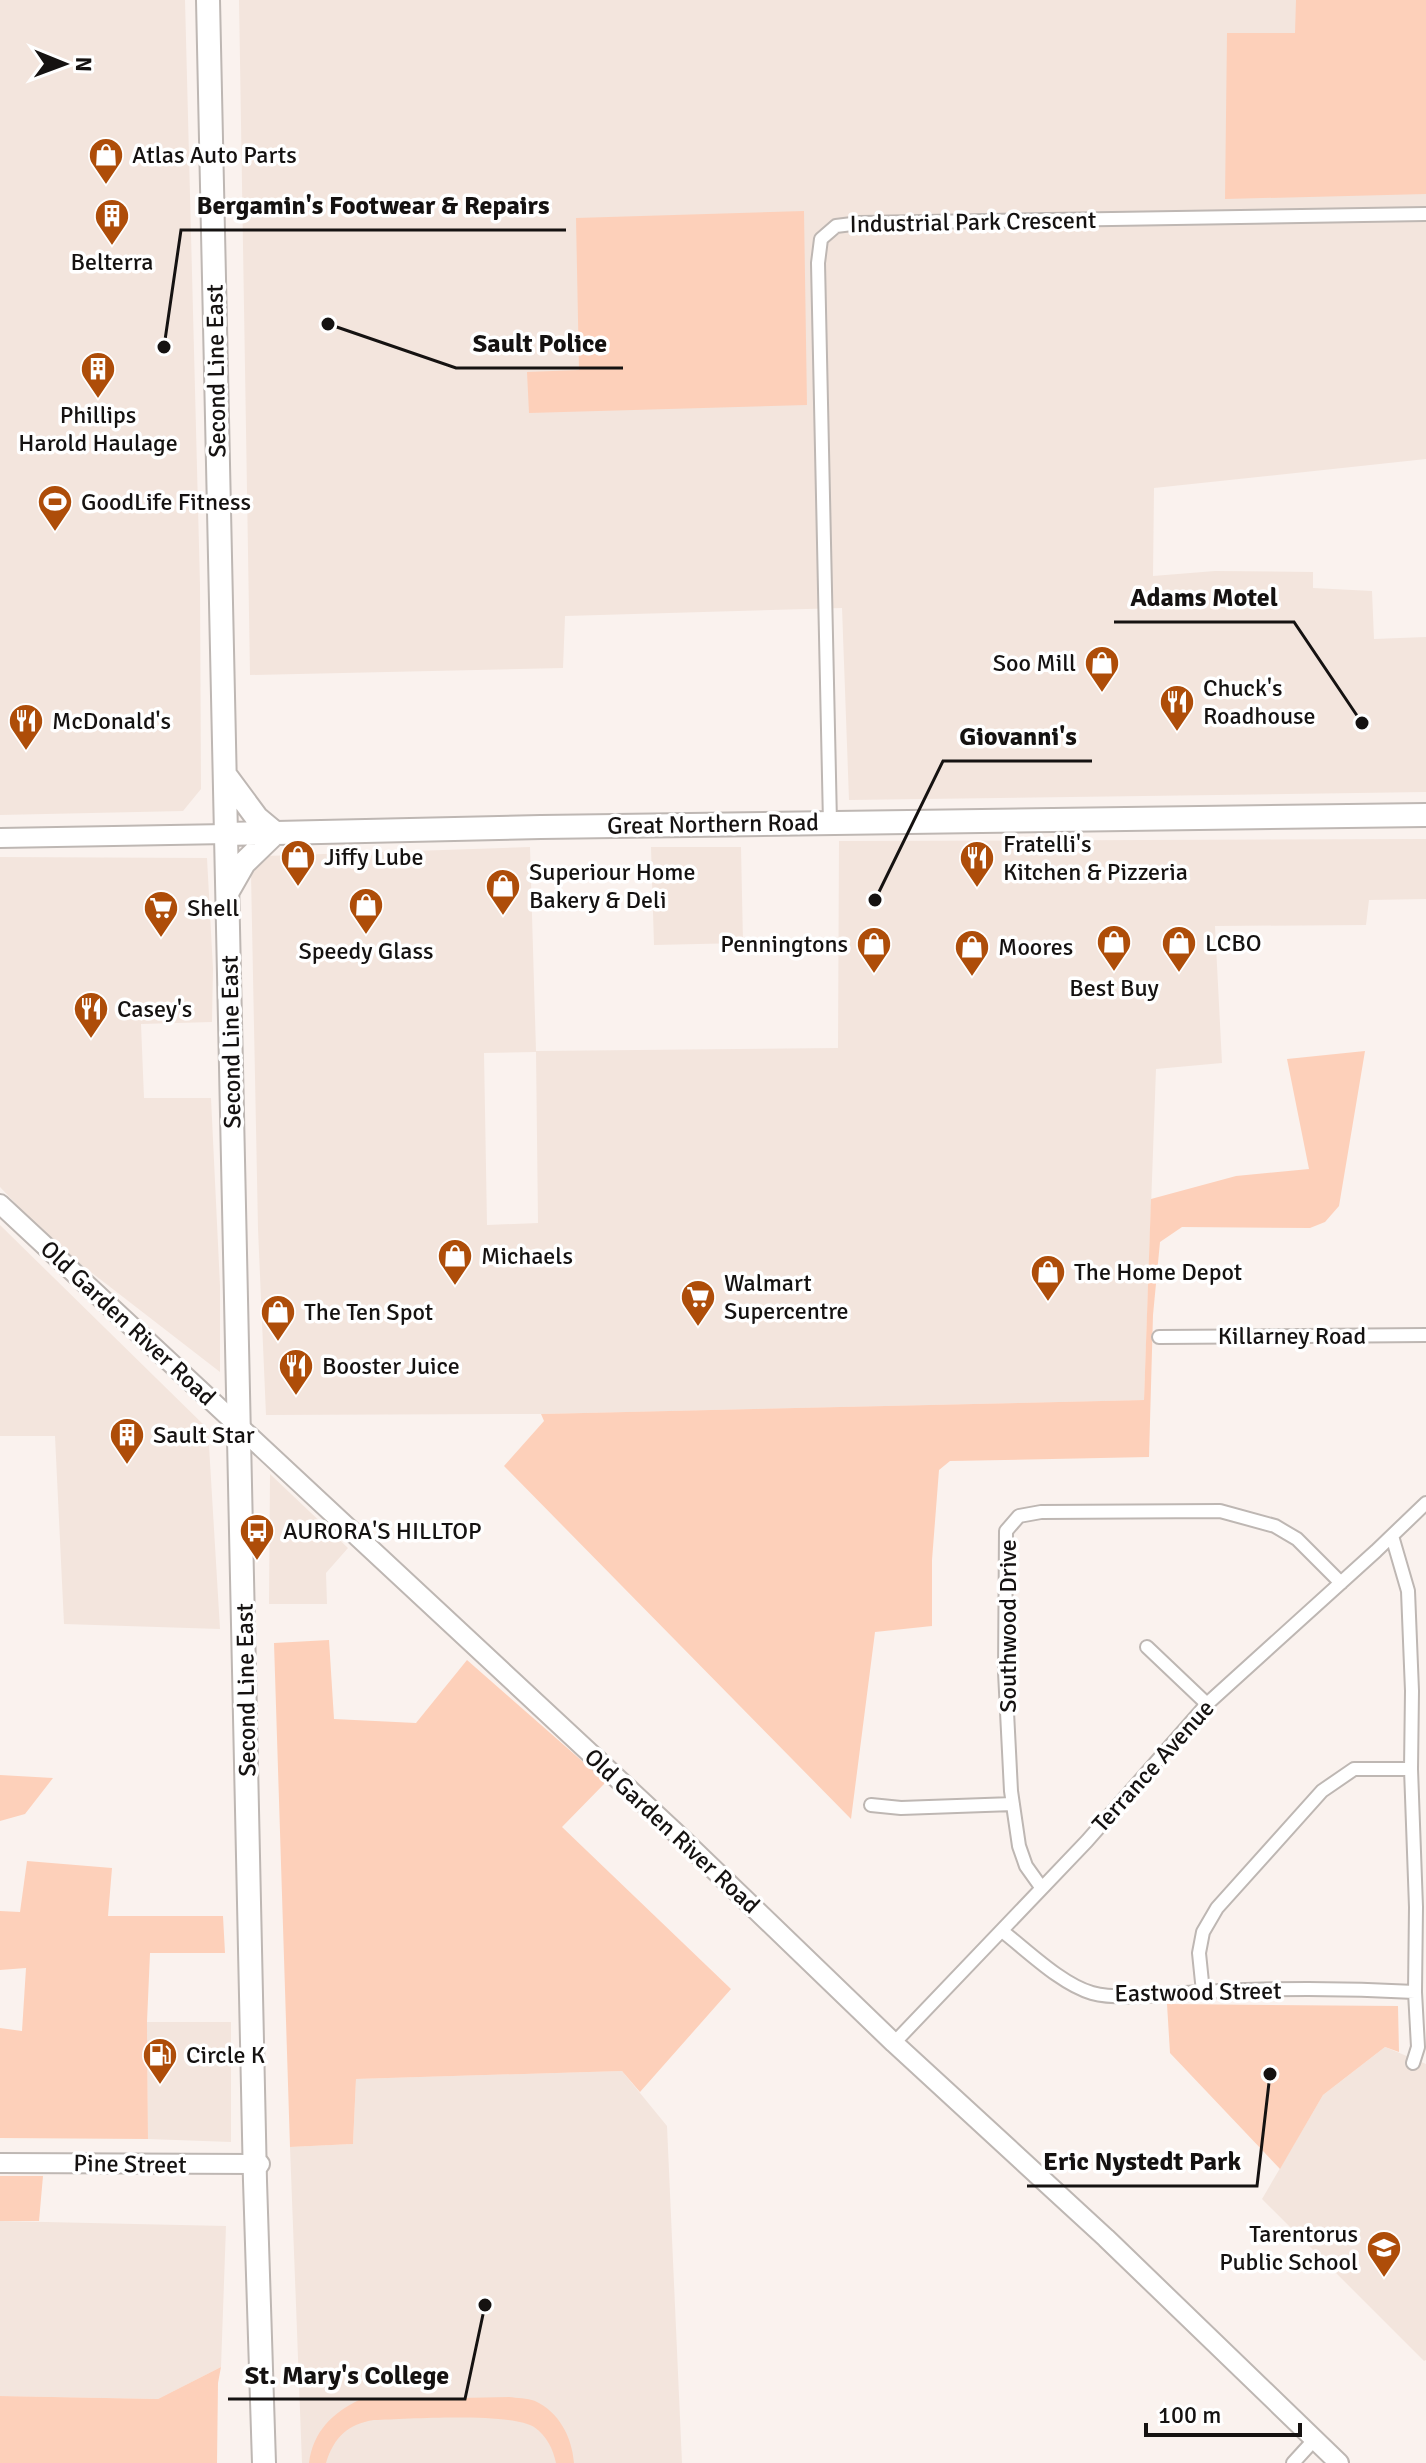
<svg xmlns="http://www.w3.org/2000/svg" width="1426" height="2463" font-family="Signika,sans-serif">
<rect width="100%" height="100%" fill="#faf2ee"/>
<path fill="#f3e5dd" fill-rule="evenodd" d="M0,0H185L200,585L201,789L183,811L0,815Z
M239,0H1426V459L1154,488L1153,576L1215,571L1313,572V588L1372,591L1374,639L1426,637V792L849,800L842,608L565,616L563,668L250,675Z
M1426,839V899L1369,900L1366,925L1215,926L1222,1063L1156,1069L1144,1400L541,1414L266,1415L258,1229L251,874L265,856L530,847L536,1051L838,1048L839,841ZM536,1052L538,1223L487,1225L484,1053Z
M741,847L743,943L654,945L651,847Z
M0,857L207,858L213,969L212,1022L141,1024L144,1098H211L220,1286V1372L52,1242L0,1187Z
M0,1225L208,1429L220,1629L64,1624L55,1436H0Z
M270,1474L348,1548L326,1573L327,1604H269Z
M147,2022H231V2142L148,2139Z
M1385,2047L1426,2064V2360L1424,2361L1262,2199L1323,2095Z
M622,2071L667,2126L682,2463H302L290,2147L353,2144L356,2079Z
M0,2221L226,2226L221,2367L158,2399L0,2396Z"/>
<path fill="#fdd0ba" d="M1296,0H1426V194L1225,199L1227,33H1295Z
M804,211L807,405L529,413L527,372L579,370L576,218Z
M1365,1051L1339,1206L1325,1222L1310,1228L1182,1227L1160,1242L1153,1315L1149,1457L950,1461L939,1470L932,1560V1626L875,1632L851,1819L504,1466L544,1421L541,1414L1144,1400L1151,1199L1236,1176L1309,1169L1287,1059Z
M329,1640L334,1719L416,1723L467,1660L606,1782L562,1827L731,1989L640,2092L622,2071L356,2079L353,2144L290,2147L274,1643Z
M0,1775L53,1778L25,1814L0,1821Z
M27,1861L112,1868L108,1916H223L225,1953H150L147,2022L148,2139L0,2138V2028L22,2031L26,1968L0,1970V1911L20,1912Z
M1167,2004L1398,2006L1399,2052L1385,2047L1323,2095L1280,2169L1170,2053Z
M0,2176H43L39,2221H0Z
M221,2367L218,2383L217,2463H0V2396L158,2399Z
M509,2397C517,2398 527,2398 535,2401C559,2412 572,2437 574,2463H556C553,2449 547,2436 534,2427C510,2412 407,2419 374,2420C348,2424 334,2437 326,2463H309C313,2432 332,2413 359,2400Z"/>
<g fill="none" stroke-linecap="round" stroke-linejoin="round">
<defs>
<path id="street" d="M830,823L818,263L821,239L836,226L860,223L1426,214
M1159,1337L1426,1335
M1392,1536L1408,1591L1412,1691L1411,1769L1416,1907L1415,1992L1418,2047L1413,2063
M1147,1647L1207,1704
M871,1805L901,1808L1013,1804
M1041,1887L1026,1866L1019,1846L1011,1791L1005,1672L1006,1531L1019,1516L1041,1512L1220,1511L1275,1526L1297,1539L1341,1583
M1002,1931C1028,1951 1061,1984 1092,1993C1122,2001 1170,1993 1201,1992C1272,1988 1344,1988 1415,1992
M1203,1992L1199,1953L1203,1932L1217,1908L1322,1791L1354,1769H1411
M894,2043L1087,1841L1207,1704L1376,1551L1426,1503
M1293,2463L1314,2440"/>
<path id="secondary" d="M0,838L227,834
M0,1204L676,1833L894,2043L1106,2238L1339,2463
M0,2163L260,2164"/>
<path id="highway" d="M208,0L255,2181L264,2463
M226,776L257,818L275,833
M227,834L541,827L1426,815
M228,891L244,863L275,833"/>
</defs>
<use href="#street" stroke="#beb7b3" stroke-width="16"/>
<use href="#secondary" stroke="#beb7b3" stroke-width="22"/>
<use href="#highway" stroke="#beb7b3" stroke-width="26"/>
<use href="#street" stroke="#fff" stroke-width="12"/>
<use href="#secondary" stroke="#fff" stroke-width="18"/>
<use href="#highway" stroke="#fff" stroke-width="22"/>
</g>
<defs>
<symbol id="shop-pin" viewBox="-11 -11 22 30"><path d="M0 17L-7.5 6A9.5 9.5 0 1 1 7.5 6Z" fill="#ae4d09" stroke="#fff"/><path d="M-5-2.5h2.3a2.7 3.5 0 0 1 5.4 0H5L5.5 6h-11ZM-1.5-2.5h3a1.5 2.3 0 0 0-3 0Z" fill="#fff"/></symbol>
<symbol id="building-pin" viewBox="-11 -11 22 30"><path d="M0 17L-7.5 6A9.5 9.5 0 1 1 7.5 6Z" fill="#ae4d09" stroke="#fff"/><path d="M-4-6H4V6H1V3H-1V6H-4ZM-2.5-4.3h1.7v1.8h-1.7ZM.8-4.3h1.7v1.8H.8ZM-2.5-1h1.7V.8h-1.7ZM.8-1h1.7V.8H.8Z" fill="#fff"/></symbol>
<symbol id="stadium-pin" viewBox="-11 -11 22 30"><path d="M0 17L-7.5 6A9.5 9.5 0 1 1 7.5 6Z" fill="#ae4d09" stroke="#fff"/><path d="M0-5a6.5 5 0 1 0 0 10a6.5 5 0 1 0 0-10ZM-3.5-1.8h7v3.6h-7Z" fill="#fff"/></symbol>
<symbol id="restaurant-pin" viewBox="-11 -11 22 30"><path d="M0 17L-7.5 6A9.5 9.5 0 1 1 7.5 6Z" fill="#ae4d09" stroke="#fff"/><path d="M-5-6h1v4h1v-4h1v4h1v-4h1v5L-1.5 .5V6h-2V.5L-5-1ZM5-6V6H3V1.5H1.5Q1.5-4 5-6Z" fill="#fff"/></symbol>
<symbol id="supermarket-pin" viewBox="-11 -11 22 30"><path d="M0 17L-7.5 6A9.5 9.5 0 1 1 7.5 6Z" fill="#ae4d09" stroke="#fff"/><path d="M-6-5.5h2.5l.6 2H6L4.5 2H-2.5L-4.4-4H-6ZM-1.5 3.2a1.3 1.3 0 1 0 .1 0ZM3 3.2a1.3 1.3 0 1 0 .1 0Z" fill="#fff"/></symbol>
<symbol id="bus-pin" viewBox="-11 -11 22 30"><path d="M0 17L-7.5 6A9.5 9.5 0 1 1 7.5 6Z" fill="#ae4d09" stroke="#fff"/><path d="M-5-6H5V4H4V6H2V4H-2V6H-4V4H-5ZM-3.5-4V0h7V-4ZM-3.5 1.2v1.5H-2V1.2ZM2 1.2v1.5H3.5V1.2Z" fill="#fff"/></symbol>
<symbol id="fuel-pin" viewBox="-11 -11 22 30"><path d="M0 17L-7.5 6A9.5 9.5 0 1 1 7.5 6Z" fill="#ae4d09" stroke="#fff"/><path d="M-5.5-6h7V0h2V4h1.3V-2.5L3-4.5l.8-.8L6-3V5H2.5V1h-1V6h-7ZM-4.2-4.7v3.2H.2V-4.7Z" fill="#fff"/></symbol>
<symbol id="school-pin" viewBox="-11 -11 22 30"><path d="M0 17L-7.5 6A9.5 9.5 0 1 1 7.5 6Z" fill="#ae4d09" stroke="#fff"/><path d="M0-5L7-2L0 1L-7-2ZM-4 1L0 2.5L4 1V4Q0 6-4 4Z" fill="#fff"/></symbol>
</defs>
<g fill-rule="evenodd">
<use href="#shop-pin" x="86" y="135" width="40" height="54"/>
<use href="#building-pin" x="92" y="196" width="40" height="54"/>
<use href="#building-pin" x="78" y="349" width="40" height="54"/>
<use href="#stadium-pin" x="35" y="482" width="40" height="54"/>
<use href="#shop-pin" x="1082" y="643" width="40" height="54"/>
<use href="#restaurant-pin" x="1157" y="682" width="40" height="54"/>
<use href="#restaurant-pin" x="6" y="701" width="40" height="54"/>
<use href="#shop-pin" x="278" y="837" width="40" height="54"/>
<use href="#restaurant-pin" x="957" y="838" width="40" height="54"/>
<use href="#shop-pin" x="483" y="866" width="40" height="54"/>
<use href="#shop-pin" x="346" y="885" width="40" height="54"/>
<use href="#supermarket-pin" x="141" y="888" width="40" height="54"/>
<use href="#shop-pin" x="1094" y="922" width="40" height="54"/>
<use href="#shop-pin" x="1159" y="923" width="40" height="54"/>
<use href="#shop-pin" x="854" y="924" width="40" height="54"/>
<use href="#shop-pin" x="952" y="927" width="40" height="54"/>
<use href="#restaurant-pin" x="71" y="989" width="40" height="54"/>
<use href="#shop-pin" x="435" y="1236" width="40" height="54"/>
<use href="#shop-pin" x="1028" y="1252" width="40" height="54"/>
<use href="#supermarket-pin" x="678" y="1277" width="40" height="54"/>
<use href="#shop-pin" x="258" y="1292" width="40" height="54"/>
<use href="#restaurant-pin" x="276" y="1346" width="40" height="54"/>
<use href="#building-pin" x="107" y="1415" width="40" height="54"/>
<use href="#bus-pin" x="237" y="1511" width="40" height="54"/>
<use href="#fuel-pin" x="140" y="2035" width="40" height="54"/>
<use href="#school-pin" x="1364" y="2228" width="40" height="54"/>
</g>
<g text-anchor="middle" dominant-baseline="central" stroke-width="7" stroke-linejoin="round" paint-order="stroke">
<g font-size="24" fill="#151211" stroke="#fff" text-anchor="start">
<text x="132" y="155">Atlas Auto Parts</text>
<text x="112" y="262" text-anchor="middle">Belterra</text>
<text x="98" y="415" text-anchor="middle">Phillips<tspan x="98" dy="28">Harold Haulage</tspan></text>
<text x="81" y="502">GoodLife Fitness</text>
<text x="1076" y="663" text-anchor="end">Soo Mill</text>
<text x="1203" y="688">Chuck's<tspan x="1203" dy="28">Roadhouse</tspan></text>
<text x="52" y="721">McDonald's</text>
<text x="1003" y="844">Fratelli's<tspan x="1003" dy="28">Kitchen &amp; Pizzeria</tspan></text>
<text x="324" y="857">Jiffy Lube</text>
<text x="529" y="872">Superiour Home<tspan x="529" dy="28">Bakery &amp; Deli</tspan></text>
<text x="187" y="908">Shell</text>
<text x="1205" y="943">LCBO</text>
<text x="848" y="944" text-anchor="end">Penningtons</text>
<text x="998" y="947">Moores</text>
<text x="366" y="951" text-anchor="middle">Speedy Glass</text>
<text x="1114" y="988" text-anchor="middle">Best Buy</text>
<text x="117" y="1009">Casey's</text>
<text x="481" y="1256">Michaels</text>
<text x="1074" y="1272">The Home Depot</text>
<text x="724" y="1283">Walmart<tspan x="724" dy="28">Supercentre</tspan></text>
<text x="304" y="1312">The Ten Spot</text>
<text x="322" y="1366">Booster Juice</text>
<text x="153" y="1435">Sault Star</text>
<text x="283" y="1531">AURORA'S HILLTOP</text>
<text x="186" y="2055">Circle K</text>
<text x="1358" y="2234" text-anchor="end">Tarentorus<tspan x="1358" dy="28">Public School</tspan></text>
</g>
<g font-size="24" fill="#151211" stroke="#fff">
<text transform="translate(973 222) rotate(-1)">Industrial Park Crescent</text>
<text transform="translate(216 371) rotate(-91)">Second Line East</text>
<text transform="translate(713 824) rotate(-1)">Great Northern Road</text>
<text transform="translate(231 1042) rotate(-91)">Second Line East</text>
<text transform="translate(128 1323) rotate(43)">Old Garden River Road</text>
<text x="1292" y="1336">Killarney Road</text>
<text transform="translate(1008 1626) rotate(-90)">Southwood Drive</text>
<text transform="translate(246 1690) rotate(-91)">Second Line East</text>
<text transform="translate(1153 1766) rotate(-48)">Terrance Avenue</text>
<text transform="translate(672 1831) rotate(43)">Old Garden River Road</text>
<text transform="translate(1198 1992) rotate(-1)">Eastwood Street</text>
<text transform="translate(130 2164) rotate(1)">Pine Street</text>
</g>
</g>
<path fill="none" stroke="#151211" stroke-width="3" d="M164 347L181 230H566M328 324L456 368H623M1362 723L1294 622H1114M875 900L943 761H1092M1270 2074L1257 2186H1027M485 2305L465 2399H228"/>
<g fill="#151211" stroke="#fff" stroke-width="3">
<circle cx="164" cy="347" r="8"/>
<circle cx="328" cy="324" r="8"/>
<circle cx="1362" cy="723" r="8"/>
<circle cx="875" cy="900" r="8"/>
<circle cx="1270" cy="2074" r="8"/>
<circle cx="485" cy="2305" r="8"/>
</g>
<g font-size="26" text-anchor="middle" font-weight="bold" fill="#151211" stroke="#fff" stroke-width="7" stroke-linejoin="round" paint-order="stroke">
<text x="373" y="214">Bergamin's Footwear &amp; Repairs</text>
<text x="540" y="352">Sault Police</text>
<text x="1204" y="606">Adams Motel</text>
<text x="1018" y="745">Giovanni's</text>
<text x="1142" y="2170">Eric Nystedt Park</text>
<text x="347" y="2384">St. Mary's College</text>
</g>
<g transform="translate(64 64) rotate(91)" stroke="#ffffff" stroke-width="6" paint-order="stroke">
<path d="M0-6L14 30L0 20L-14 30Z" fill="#151211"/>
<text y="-12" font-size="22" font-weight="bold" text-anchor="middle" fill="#151211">N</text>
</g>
<path d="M1146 2423v12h154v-12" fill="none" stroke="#151211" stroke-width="4"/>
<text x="1158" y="2423" font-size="24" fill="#151211" stroke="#ffffff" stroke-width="6" paint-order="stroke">100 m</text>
</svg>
